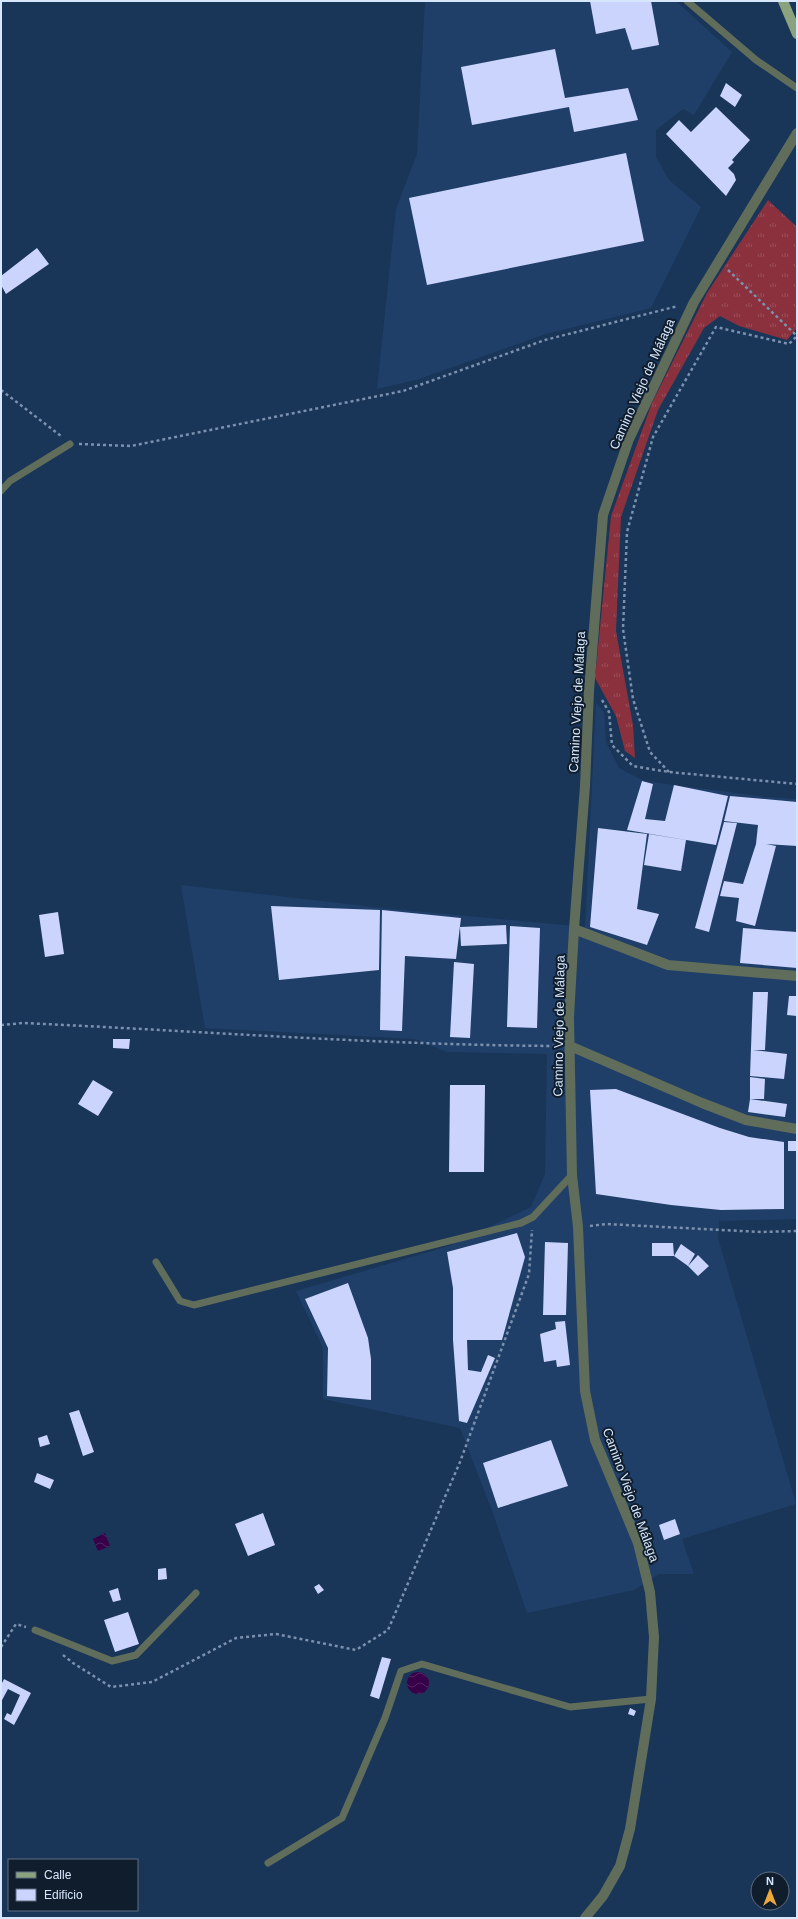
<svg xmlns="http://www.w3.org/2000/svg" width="798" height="1919" font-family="Helvetica,sans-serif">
<defs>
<pattern id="grass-tufts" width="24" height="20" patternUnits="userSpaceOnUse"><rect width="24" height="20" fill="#8b303d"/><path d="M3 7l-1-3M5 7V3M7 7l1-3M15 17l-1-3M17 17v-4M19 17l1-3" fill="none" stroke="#9b4e5a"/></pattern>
<pattern id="water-waves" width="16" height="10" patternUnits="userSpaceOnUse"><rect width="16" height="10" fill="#370049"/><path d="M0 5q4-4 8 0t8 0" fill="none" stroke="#532564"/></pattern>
</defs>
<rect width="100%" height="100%" fill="#193558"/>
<path fill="#203f68" d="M425,1H676L732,52L694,115L683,109L656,130V157L669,180L701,207L651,308L546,334L419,379L377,389L396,209L417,154Z
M596,703L604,712L606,742L619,768L644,781L765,797L797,799V1219L719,1221L718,1238L796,1504L682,1539L694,1574H659L634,1590L527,1613L493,1513L460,1428L323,1399V1348L296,1291L449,1246L531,1207L545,1174L547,1054L447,1052L415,1039L205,1028L181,885L382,908L585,927Z"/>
<path fill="url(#grass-tufts)" d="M768,200L797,227V328L787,340L739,326L720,316L704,328L658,410L621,517L616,631L633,725L635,758L625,751L616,716L595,678L611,516L652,403L707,293Z"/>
<path fill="url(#water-waves)" d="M105,1533L110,1546L98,1551L93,1539Z
M407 1683a11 11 0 1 1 22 0a11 11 0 1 1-22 0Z"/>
<path fill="#cbd4fd" d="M590,1H651L659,45L632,50L625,28L596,34Z
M555,49L565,98L628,88L638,120L574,132L569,107L472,125L461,67Z
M726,83L742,95L735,107L720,96Z
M716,107L750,140L732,160L734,162L728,168L734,174L736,180L726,196L666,134L679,120L691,132Z
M626,153L644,241L427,285L409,198Z
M37,248L49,264L6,294L1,285V276Z
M642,781L653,784L645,819L665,821L674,785L728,796L716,845L627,830Z
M730,796L797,802V846L766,844L776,846L755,926L736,921L739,898L720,896L724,881L743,884L756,844L758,825L724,821Z
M724,822L737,823L709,932L695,928Z
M598,828L647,834L637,909L659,914L647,945L590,927Z
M649,834L686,840L681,871L644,865Z
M271,906L380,910L379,970L279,980Z
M382,910L461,918L456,959L405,956L402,1031L380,1030Z
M58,912L64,954L45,957L39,915Z
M506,925L507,944L461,946L460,927Z
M510,926L540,928L537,1028L507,1027Z
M743,928L797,932V968L740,963Z
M454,962L474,964L470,1038L450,1037Z
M753,992H768L765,1050H753L787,1054L784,1079L750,1076Z
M789,996H797V1016L787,1015Z
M113,1039H130L129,1049L113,1048Z
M750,1077L765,1079L764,1099H750Z
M93,1080L113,1092L98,1116L78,1104Z
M450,1085H485L484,1172H449Z
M616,1089L720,1128L749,1137L784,1142V1209L721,1210L671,1205L596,1194L590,1090Z
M750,1099L787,1104L785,1117L748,1112Z
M788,1141H797V1151H788Z
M517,1233L525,1257L502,1340H467L468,1370L481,1372L488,1355L495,1358L467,1423L459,1421L453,1340V1288L447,1252Z
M545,1242L568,1243L566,1315H543Z
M652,1243H673L674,1256H652Z
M681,1244L695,1254L688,1266L698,1255L709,1266L698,1276L688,1266L674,1256Z
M348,1283L368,1338L371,1359V1400L327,1396L328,1348L305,1299Z
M565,1321L570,1365L557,1367L556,1360L544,1362L540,1334L556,1329L555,1322Z
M79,1410L94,1452L83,1456L69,1413Z
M47,1435L50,1444L40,1447L38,1438Z
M551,1440L568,1486L498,1508L483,1463Z
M37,1473L54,1480L50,1489L34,1482Z
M263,1513L275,1545L248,1556L235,1524Z
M675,1519L680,1534L664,1540L659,1525Z
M166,1568L167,1579L158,1580V1569Z
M319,1584L324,1590L318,1594L314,1587Z
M118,1588L121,1600L113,1602L109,1591Z
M128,1612L139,1644L115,1652L104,1620Z
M382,1657L391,1659L379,1699L370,1696Z
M4,1679L31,1693L14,1725L4,1719L7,1713L11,1715L20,1695L8,1689L1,1702V1685Z
M630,1708L636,1711L634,1716L628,1714Z"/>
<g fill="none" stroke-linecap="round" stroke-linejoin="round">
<path stroke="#7b91ae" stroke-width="2.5" stroke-dasharray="3 3" stroke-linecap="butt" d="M728,270L797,336
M1,390L61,436
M79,444L131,446L403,391L545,340L678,306
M602,700L609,712L612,745L633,766L669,772L797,784
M669,772L650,752L633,699L623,629L627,532L653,437L716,327L789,344L797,336
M1,1025L23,1023C201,1031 379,1045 558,1046
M590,1226L606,1224L761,1232L797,1231
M1,1647L16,1624L26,1627
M63,1655L73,1663L111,1687L152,1682L236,1638L276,1634L356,1650L388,1630L460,1462L529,1274L532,1230"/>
<path stroke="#606d5a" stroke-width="7" d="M687,1L756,60L797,88
M1,491L10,481L70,444
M156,1262L180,1301L194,1305L521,1223L533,1217L572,1175
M35,1630L112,1661L136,1655L196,1593
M268,1863L342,1818L385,1718L401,1671L422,1664L570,1707L651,1699"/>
<path stroke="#606d5a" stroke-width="10" d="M574,929L668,965L797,976
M570,1046L702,1103L746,1120L797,1129
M585,1918L603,1896L620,1866L630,1829L651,1699L654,1637L650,1592L638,1543L595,1440L585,1391L578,1227L572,1175L569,1017L574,929L585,786L589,691L603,515L629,439L694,302L797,133"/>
<path stroke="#8aa37e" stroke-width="10" d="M783,1L797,34"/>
</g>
<g text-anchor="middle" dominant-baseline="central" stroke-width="4" stroke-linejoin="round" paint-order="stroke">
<g font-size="13" fill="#d6e7fd" stroke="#101d2c">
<text transform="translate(642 384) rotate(-66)">Camino Viejo de Málaga</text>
<text transform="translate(577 702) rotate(-87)">Camino Viejo de Málaga</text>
<text transform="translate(559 1026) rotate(-89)">Camino Viejo de Málaga</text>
<text transform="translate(631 1495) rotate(70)">Camino Viejo de Málaga</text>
</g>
</g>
<rect width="798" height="1919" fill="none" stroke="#d6e7fd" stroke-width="4"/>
<rect x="8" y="1859" width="130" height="52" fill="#101d2c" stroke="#5f6e80"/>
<rect x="16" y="1872" width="20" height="6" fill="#8aa37e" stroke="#5f6e80"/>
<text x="44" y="1879" font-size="12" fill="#d6e7fd">Calle</text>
<rect x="16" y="1889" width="20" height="12" fill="#cbd4fd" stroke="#5f6e80"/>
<text x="44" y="1899" font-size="12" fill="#d6e7fd">Edificio</text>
<g transform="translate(770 1891)"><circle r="19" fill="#101d2c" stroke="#5f6e80"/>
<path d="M0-3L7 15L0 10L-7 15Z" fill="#eca93b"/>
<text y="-6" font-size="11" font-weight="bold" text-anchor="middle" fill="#d6e7fd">N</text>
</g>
</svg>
